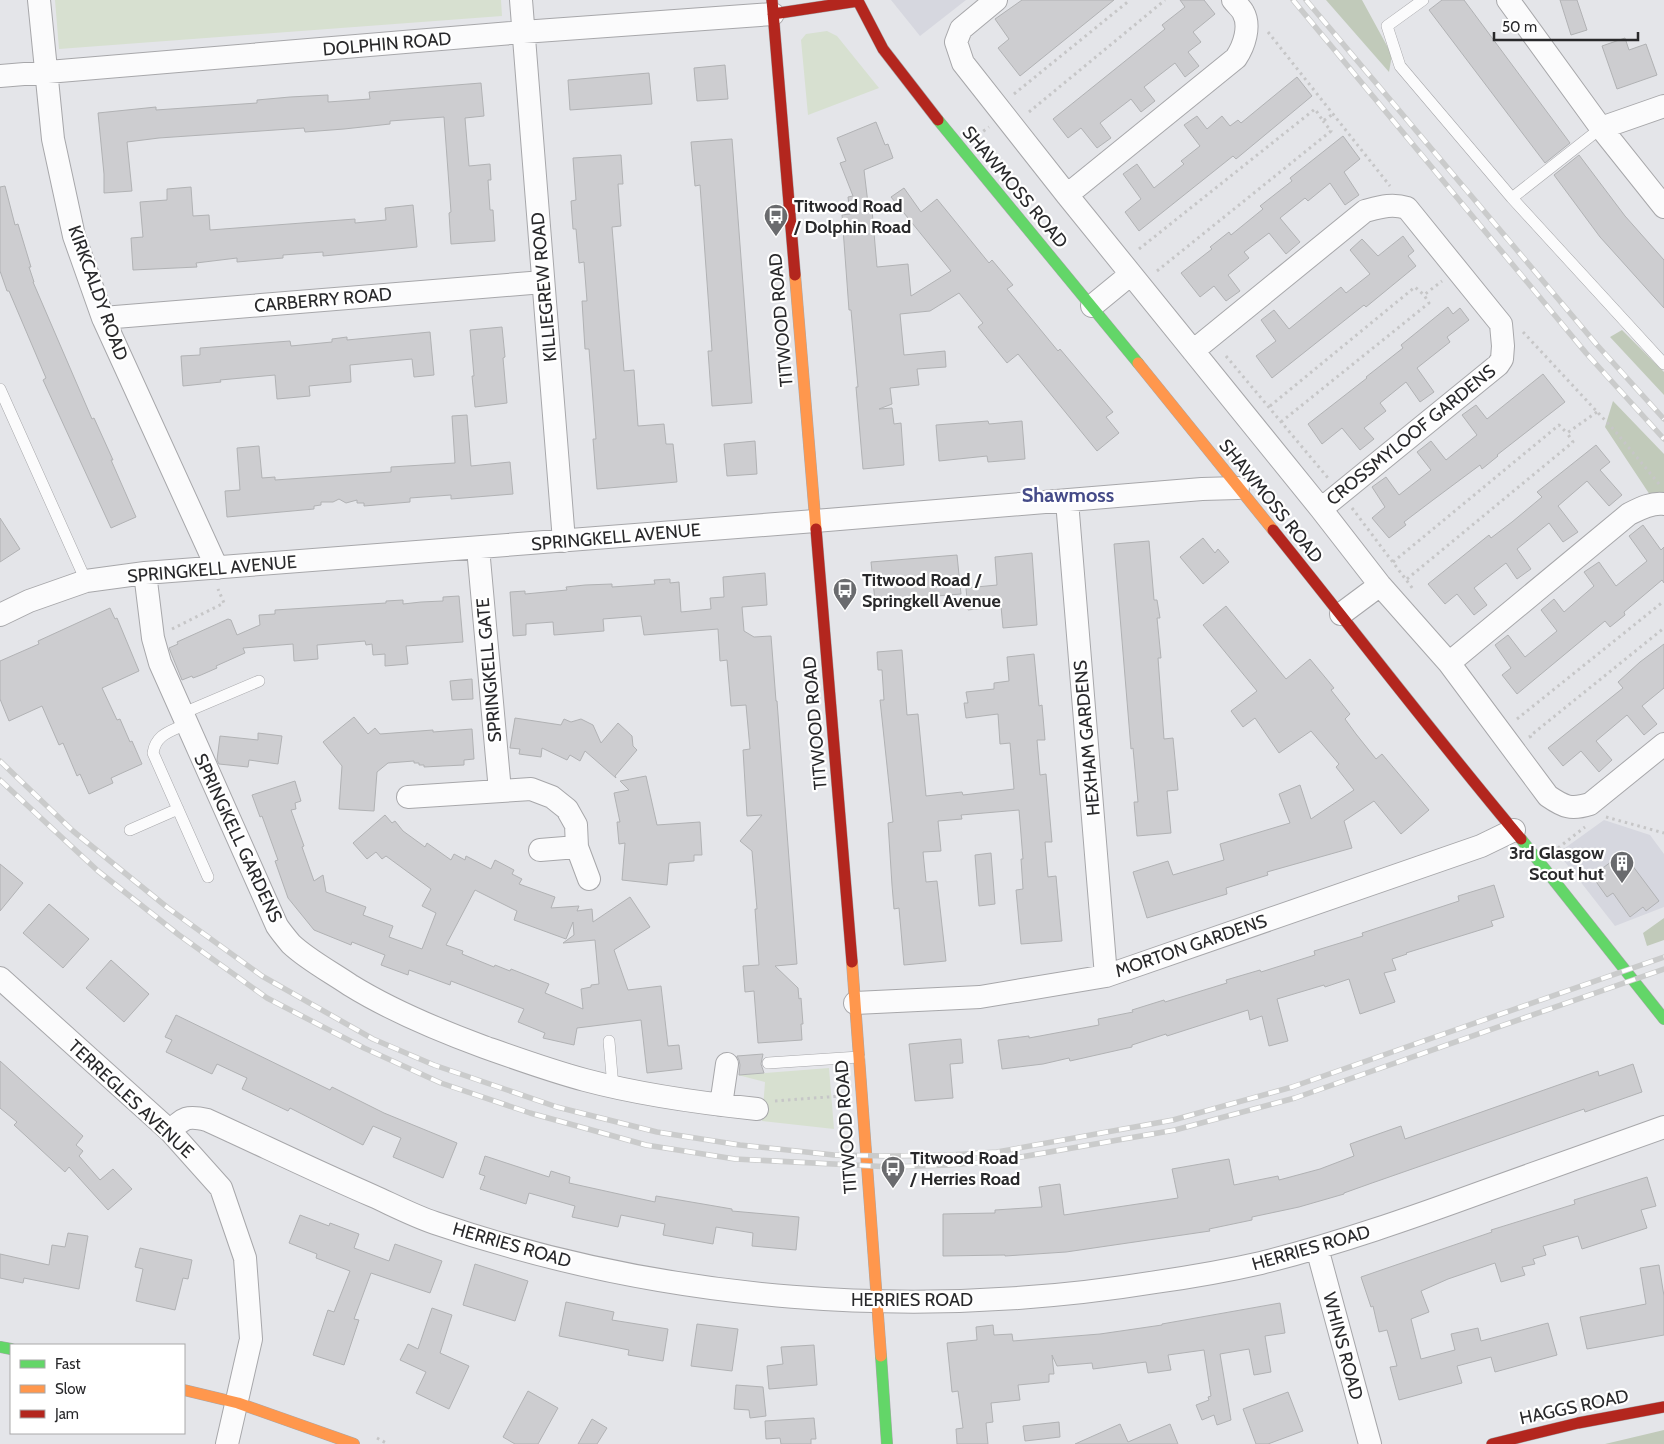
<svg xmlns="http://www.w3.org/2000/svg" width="1664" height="1444" font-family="Cabin,sans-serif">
<rect width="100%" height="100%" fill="#e4e5e9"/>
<path fill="#d6d7df" d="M891,0H966L920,36Z
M1604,820L1650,835L1664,854V907L1615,926L1558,853Z"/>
<path fill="#d7e0d0" d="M55,0H501L502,16L59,49Z
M827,31L837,36L879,88L808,115L801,40L806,34Z
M829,1068L834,1129L762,1121L765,1082L738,1075Z"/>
<path fill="#c1caba" d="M1326,0H1362L1392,55L1389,72Z
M1622,330L1664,372V395L1610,337Z
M1613,401L1664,454V495H1650L1605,427Z
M1664,918V940L1647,946L1643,933Z
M1664,1430V1444H1605Z"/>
<path fill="#cdcdd0" stroke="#b1b2b4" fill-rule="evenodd" d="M1022,0H1114L1020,76L998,48L1009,39L995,19Z
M1180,0H1204L1215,14L1193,32L1201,42L1188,52L1199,66L1185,77L1175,63L1144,87L1155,101L1141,112L1131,99L1100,123L1111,138L1097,148L1081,128L1068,138L1053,119L1165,29L1162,25L1185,7Z
M1442,0H1464L1570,143L1545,163L1429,10Z
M1560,0H1577L1587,30L1571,35Z
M1625,38L1629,50L1646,44L1657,75L1617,89L1602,46Z
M725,65L728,99L697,101L694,68Z
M649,73L652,104L570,110L568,80Z
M1297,77L1312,96L1236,159L1233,156L1139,231L1125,212L1141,199L1123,174L1137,164L1154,188L1184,164L1181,161L1200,146L1184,125L1197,116L1207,129L1222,116L1230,126L1238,120L1241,123Z
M481,83L484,116L465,118L469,166L490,164L491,180H488L490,210H493L495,241L451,244L449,213L451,212L444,117L390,121V124L344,129L305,132L304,128L159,138L127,142L132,191L104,193V174L98,113L156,107V110L257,103V100L290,97L328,95V102L370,99L369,92Z
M876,122L885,145L888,144L893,158L864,170L869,212L872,210L877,267L908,264L911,296L951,271L891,197L904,188L921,212L937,199L989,263L992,260L1013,285L1007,289L1058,351L1060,349L1113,412L1106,417L1119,433L1097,451L1018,354L1007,363L978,327L983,323L959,293L930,311L900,314L904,355L945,351L946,367L917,369L919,385L890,388L892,404L879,409L892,408L894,424L901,423L904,465L863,469L856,387H858L851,310H849L842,215L850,214L848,197L853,196L840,163L846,161L837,138Z
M1343,136L1360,159L1344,172L1359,195L1345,205L1330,183L1308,201L1305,198L1280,218L1300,242L1286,254L1269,233L1244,252L1249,258L1228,275L1240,291L1226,301L1214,286L1200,297L1181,273L1212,249L1210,247L1229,232L1231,235L1263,209L1260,206L1292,181L1290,178Z
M732,139L752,403L712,406L708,351H712L700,185L695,186L691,142Z
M621,155L623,184H618L621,226L612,227L624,371L634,370L638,426L664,424L666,444H673L677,482L597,489L593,439H596L589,349H585L582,301H587L584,262L579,263L576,229H573L571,201L576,200L573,158Z
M1579,155L1625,216L1664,260V308L1600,237L1554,175Z
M5,186L15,225L18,224L31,267H29L34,282H33L92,419L94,418L113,460H111L136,517L111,528L43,380L46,378L9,291H7L0,271V187Z
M191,187L193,216L209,215L210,230L355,219V223L386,220L385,208L413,205L417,247L323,256V252L283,255V258L237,262V258L196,263L197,267L133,270L131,238L143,237L140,202L167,200V189Z
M1403,236L1414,251L1408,256L1416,266L1366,307L1364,305L1272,378L1256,356L1276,341L1261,320L1274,310L1289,329L1341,287L1346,293L1370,274L1350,250L1362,239L1378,256Z
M1448,307L1453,314L1460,308L1469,320L1447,337L1450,342L1417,368L1434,392L1420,402L1406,382L1380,403L1386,411L1364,428L1374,439L1360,450L1342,428L1322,444L1308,424L1367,378L1366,377L1403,348L1401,345Z
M502,327L505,357L503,358L507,403L475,407L472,376H474L470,330Z
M430,332L434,375L414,377L412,359L350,365L351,382L309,386L310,396L277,399L275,375L220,380L221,382L183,386L181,356L200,355V348L290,341L291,346L332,342V339L347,337V340Z
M1543,374L1565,402L1497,455L1498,456L1482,469L1480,465L1433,500L1404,522L1406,525L1389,538L1372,518L1385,507L1372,487L1386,477L1399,495L1431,470L1417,452L1431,441L1446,460L1477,435L1462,415L1476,405L1487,419Z
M467,415L471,466L510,462L513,494L451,499V495L410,498V502L364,506V503H357V500L346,503L339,499L333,502H321V505L314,506V509L227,517L225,491L240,490L237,448L259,446L262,478L275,477V480L391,472V467L455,463L452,416Z
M988,421L989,424L1022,421L1025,459L988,462L987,456L939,461L936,425Z
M755,441L757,474L727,476L724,444Z
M1596,445L1610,462L1600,470L1622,495L1609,506L1587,481L1558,506L1578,532L1563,542L1549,523L1517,549L1531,569L1517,579L1506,563L1474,588L1487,605L1474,615L1457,594L1445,604L1428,584L1489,535L1491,538L1512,522L1542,497L1537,492Z
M0,518L20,549L0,562Z
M1643,525L1661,550L1664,547V583L1662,580L1624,612L1625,615L1610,627L1605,621L1517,694L1502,675L1511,668L1495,645L1508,635L1525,657L1557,631L1541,610L1554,599L1564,612L1594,586L1584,572L1599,562L1616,586L1647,561L1629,536Z
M1203,538L1215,553L1218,549L1229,562L1203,584L1180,557Z
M1149,541L1154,600H1157L1160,618H1157L1161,658H1158L1164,739L1173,738L1178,790L1167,791L1171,833L1137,836L1134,802H1138L1133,748L1131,749L1114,544Z
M1032,553L1037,625L1003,628L1001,606L968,610L966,588L997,585L995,557Z
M957,555L961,594L875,601L871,562Z
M765,573L767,605L742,607L744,631L754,637L771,636L776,701H777L797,964L775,966L798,988L799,999L801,998L803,1024H801L802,1040L758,1043L754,991L745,992L743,966L759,965L755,909H757L752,851L740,841L762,815L747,816L743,750L750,749L746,705L731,706L727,660L720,661L718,629L644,635L641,616L603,619L604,631L554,635L553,622L526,624V635L513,636L510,592L525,591V594L567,590L566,587L585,585L612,584V587L655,584L654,580L670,579V583L679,582L681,612L711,609L710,598L724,597L723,577Z
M459,596L463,642L406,646L408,664L385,666V654L373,655L372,644L366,645L365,641L317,645L318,659L294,661L293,644L243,648L245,653L216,666L217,668L201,675L193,678L192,676L182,680L169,648L178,644L177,642L228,619L231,620L237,635L260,625L259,615L275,614V610L386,603V601L403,600V604L421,602L443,601V597Z
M1226,606L1286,679L1310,659L1334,688L1331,690L1350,714L1345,719L1356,734L1376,759L1382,754L1429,810L1401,834L1374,801L1344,821L1352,848L1267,872L1268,875L1226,888L1227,894L1147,918L1133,872L1168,861L1173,875L1224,860L1220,844L1290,823L1279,794L1300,785L1311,819L1354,790L1336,767L1339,764L1311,731L1279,753L1255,718L1243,727L1231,711L1257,691L1203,625Z
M110,608L115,619L117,618L139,671L102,688L117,720L120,719L130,742L132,741L142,764L111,778L113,783L89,794L80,774L77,776L63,743L59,745L42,706L9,721L0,699V661L39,644L38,641Z
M1664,644V688L1642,706L1657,724L1644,735L1627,715L1596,741L1612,760L1599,772L1581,751L1563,766L1548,748L1623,688L1618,682L1640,662Z
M902,650L907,715L918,714L926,796L962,792L963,795L1014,789L1010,743L1000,744L998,714L966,718L964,703H968L966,692L994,689V683L1009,681L1007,657L1034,654L1039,706L1042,705L1045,740H1037L1040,775L1046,774L1052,842H1045L1048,877L1056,876L1062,941L1021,944L1016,890L1023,889L1021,859H1023L1019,810L961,815L962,819L938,821L941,851L923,852L926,882L937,881L946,961L904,965L899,908L894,909L892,885L888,823L893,822L880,700H884L882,670H878L877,652Z
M472,679L473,699L452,700L450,681Z
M354,717L368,734L375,728L380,734L433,730V732L472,729L474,759L464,760V765L443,766L424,767V765H419V763H414V761L388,763L377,772L374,811L339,809L342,766L323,742Z
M515,718L561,725L564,719L571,722L581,719L593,725L601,743L618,723L632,736L633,746L637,750L615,776L616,778L585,751L580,761L570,755L567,760L542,748L541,757L519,754L520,749L510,748Z
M258,733L282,736L278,764L249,760L248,767L219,764L217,760L220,736L258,740Z
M646,776L657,825L700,822L702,855H694V861L669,863L667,885L622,880L625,843L619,844L617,822H620L614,793L629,790L620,781Z
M295,781L301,801L295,803L296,809L291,810L304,846L302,847L314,881L323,875L326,892L366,907L363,915L393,926L389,937L422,949L436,913L422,906L431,889L386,856L382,859L376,852L367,859L353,843L385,815L392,823L395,821L403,831L425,847L427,843L451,860L454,854L465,860L466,856L491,869L495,860L514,870L512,874L522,879L519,884L555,897L551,908L579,906L577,911L592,909L593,922L630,897L650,927L614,950L628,990L661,986L668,1046L679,1045L682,1069L647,1073L641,1020L577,1028L574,1045L543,1038L545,1033L518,1022L524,1009L451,981L450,985L409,970L408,975L381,965L385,955L352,942L351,945L314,930L288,898L275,861L278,860L262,816L260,817L252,795ZM475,890L517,911L514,920L566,939L573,922L574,935L563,943L595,940L599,984L591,985V987L581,989L583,1009L545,993L549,984L511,969L510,971L495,965L494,967L462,954L463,951L446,945Z
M991,853L995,904L979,906L975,855Z
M1623,853L1659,901L1646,911L1643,907L1630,917L1613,893L1607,897L1592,876Z
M0,864L23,883L0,911Z
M1494,885L1504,917L1491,921L1493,926L1406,953L1407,954L1392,959L1396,970L1384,973L1395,1002L1360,1014L1349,979L1325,987L1324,985L1277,999L1288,1041L1269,1046L1262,1016L1250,1020L1248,1010L1167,1036L1166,1034L1132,1045V1047L1070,1061L1069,1058L1043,1064L1002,1069L998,1040L1029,1036V1038L1099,1025L1098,1019L1133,1012L1132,1010L1164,1000L1165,1002L1227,983L1226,980L1260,970L1261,972L1315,955L1314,951L1363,936L1362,933L1459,901L1458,896Z
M49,904L89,939L63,968L23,933Z
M111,960L149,994L124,1022L86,988Z
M176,1015L330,1090L332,1087L384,1113L457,1143L443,1178L393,1157L401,1138L373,1126L363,1145L290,1108L288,1111L242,1089L247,1078L217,1064L212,1074L166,1052L172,1040L165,1037Z
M961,1039L963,1063L950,1064L953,1098L915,1101L909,1044Z
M763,1054L761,1064L764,1073L739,1075L740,1065L739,1060L737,1056Z
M0,1061L83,1136L76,1145L83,1151L79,1156L100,1180L113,1169L132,1189L108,1210L69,1167L65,1172L14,1125L17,1122L0,1108Z
M1633,1064L1642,1092L1585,1112L1584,1109L1372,1183L1344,1193V1194L1299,1207L1252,1217V1220L1209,1229L1210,1231L1066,1252L1005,1256V1255L943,1256V1214L995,1213V1210L1042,1207L1039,1187L1060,1184L1064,1215L1178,1198L1172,1169L1229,1159L1234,1185L1278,1176L1279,1180L1320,1169L1354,1156L1350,1144L1401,1126L1405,1139L1598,1071L1599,1076Z
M485,1156L549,1177L551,1171L570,1177L569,1183L655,1202L656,1196L732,1209V1211L799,1217L796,1250L752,1246L753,1233L716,1227L713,1244L663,1235L665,1224L621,1215L618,1227L572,1217L575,1206L529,1193L526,1204L480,1189L485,1176L479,1174Z
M1647,1177L1656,1206L1641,1210L1647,1228L1582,1249L1578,1236L1543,1246L1546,1255L1533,1259L1535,1264L1522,1267L1525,1275L1501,1282L1495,1263L1448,1279L1421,1291L1429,1312L1411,1319L1421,1359L1455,1350L1451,1334L1478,1328L1481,1341L1548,1323L1557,1355L1495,1372L1491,1357L1457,1366L1462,1383L1399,1400L1390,1367L1397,1366L1387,1330L1379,1332L1373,1306L1371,1307L1361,1277L1492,1232L1491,1230L1575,1204L1574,1200Z
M300,1215L329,1226L330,1223L359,1234L354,1248L389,1261L395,1244L442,1261L430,1293L371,1273L354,1319L359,1320L344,1365L313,1355L328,1310L334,1312L350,1271L316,1258L317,1254L289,1243Z
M68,1233L88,1236L79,1289L24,1278L23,1283L0,1278V1254L49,1265L52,1245L65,1247Z
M140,1248L192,1260L188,1279L183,1278L175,1310L136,1301L143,1269L135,1267Z
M475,1264L528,1281L515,1321L463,1305Z
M1659,1265L1664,1296V1335L1587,1349L1580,1317L1646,1304L1640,1268Z
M566,1302L614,1312L612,1320L668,1329L663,1361L628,1355L629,1350L559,1336Z
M1280,1303L1285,1333L1265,1336L1271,1372L1254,1375L1249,1349L1220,1354L1231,1420L1217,1425L1214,1415L1202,1420L1196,1405L1209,1400L1208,1397L1211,1396L1204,1350L1168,1355L1171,1370L1148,1373L1146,1362L1093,1369L1092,1363L1057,1366L1052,1355L1054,1374H1049V1382L1018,1385L1020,1400L991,1403L993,1422L986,1423L988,1444H957L956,1429L963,1428L958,1391L952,1392L947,1343L977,1340L976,1327L993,1325L994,1335L1012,1334L1013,1341L1100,1334L1162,1325V1324Z
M432,1308L452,1315L440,1353L469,1366L449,1409L416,1393L426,1372L400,1360L408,1344L418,1349Z
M697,1324L738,1329L732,1371L691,1366Z
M814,1345L817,1385L769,1389L767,1366L783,1364L781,1347Z
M736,1385L763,1387L766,1416L750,1418L749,1410L734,1409Z
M528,1391L558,1408L538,1444H515L503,1437Z
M1288,1392L1303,1431L1268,1444H1256L1243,1409Z
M814,1418L816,1439H811V1444H781L780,1438L766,1439L765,1421Z
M592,1419L607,1428L597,1444H578Z
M1059,1422L1060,1437L1025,1441L1023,1426Z
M1120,1424L1128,1442L1170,1424L1178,1444H1075Z"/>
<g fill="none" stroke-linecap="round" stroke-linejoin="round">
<defs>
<path id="lane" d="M1423,0L1387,26L1400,66L1512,198L1664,364
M1512,198L1601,128
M0,389L86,581
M181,714L259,681
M186,724C170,732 156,734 153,753L208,877
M130,830L178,809
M609,1041L613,1087
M768,1063L859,1057"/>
<path id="street" d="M39,0L53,139L74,236L103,318L217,568
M521,0L564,541
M996,0L961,29L956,42L963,63L1067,195L1321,509L1380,585L1449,663L1548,796C1564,807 1571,810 1590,804L1664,744
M1508,0L1601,128L1664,207
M0,76L523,32L773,14
M1601,128L1664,106
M1067,195L1236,58C1244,46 1251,26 1243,12C1241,8 1236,4 1233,0
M1092,306L1131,274
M103,318L543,282
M1193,351L1365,211C1380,207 1392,203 1407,208L1501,324L1503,346L1502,359L1498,365L1321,509
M1067,501L1106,976
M478,548L500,791
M145,573L153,638L160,663L277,926C281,932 286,938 291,944C308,960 331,972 350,985C392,1011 438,1030 484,1047C518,1059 551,1071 585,1080C641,1095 700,1103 757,1109
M1341,614L1380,585
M0,615L29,601L86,581L145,573L815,521L1202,489L1238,488
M1449,663L1629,514C1639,509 1652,502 1664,504
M408,797L531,789L552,797L567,809L576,825L577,847L589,879
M540,850L577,847
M0,978L170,1131L221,1188L245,1258L251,1339L227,1444
M855,1003L980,997L1106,976L1481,846L1514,830
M721,1105L727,1064
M170,1131C184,1118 187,1115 207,1120C262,1145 317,1172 373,1196C393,1205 414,1216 435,1223C666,1302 916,1321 1156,1282C1191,1277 1226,1271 1261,1263C1337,1244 1411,1218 1485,1191C1545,1170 1604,1148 1664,1127
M1317,1248L1370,1444"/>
<path id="fast" d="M938,120L1138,363
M1521,839L1664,1019
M0,1347L11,1349
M881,1356L887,1444"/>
<path id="slow" d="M795,275L816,529
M1138,363L1273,530
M852,962L881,1356
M184,1390L238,1403L354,1444"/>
<path id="jam" d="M772,0L795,275
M773,14L858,1L883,49L938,120
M816,529L852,962
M1273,530C1356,633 1436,738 1521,839
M1492,1444L1578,1423L1664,1407"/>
</defs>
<use href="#lane" stroke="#a7a7aa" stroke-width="12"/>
<use href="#street" stroke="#a7a7aa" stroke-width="24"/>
<use href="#fast" stroke="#a7a7aa" stroke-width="12"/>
<use href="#slow" stroke="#a7a7aa" stroke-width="12"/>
<use href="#jam" stroke="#a7a7aa" stroke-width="12"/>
<path stroke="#c6c6c7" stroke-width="3" stroke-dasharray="2.5 4" stroke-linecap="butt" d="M1268,32L1390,186
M1014,94L1130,0
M1029,112L1165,0
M978,135L989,127
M1139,249L1315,109L1323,121L1333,114
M1157,271L1331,131L1323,121
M1523,332L1615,431L1659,484
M1226,356L1328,478
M1270,406L1415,287L1424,295
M1281,422L1429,303L1424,295L1442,281
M1352,508L1413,589
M1393,562L1559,425L1567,433
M1407,579L1573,442L1567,433L1597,412
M172,629L224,603L218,589
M1517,719L1664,601
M1531,738L1530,736L1664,628
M1606,817L1664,833
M1558,848L1585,827
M775,1101L841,1096
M377,1438L388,1444"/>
<use href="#lane" stroke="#fbfbfc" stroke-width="11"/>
<use href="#street" stroke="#fbfbfc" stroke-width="22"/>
<use href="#fast" stroke="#63d668" stroke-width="11"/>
<use href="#slow" stroke="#ff974d" stroke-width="11"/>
<use href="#jam" stroke="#b3261e" stroke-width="11"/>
<defs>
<path id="rail" d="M1293,0L1586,353L1664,439
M1306,0L1597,345L1664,419
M0,761L73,831L168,908L262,976L373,1039L434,1065L557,1107L657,1132L740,1145L834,1155L889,1156L949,1155L997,1152L1173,1120L1292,1087L1664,957
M0,780L98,871L179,935L267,998L364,1048L441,1083L530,1113L646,1145L735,1159L892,1167L948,1165L998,1161L1175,1130L1295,1098L1664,969"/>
</defs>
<use href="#rail" stroke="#cacbcb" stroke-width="5.5"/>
<use href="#rail" stroke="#fff" stroke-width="4" stroke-dasharray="11" stroke-linecap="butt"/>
</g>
<defs>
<symbol id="bus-pin" viewBox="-11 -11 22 30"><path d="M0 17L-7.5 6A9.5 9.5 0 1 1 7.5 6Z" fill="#6a6b6e" stroke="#fff"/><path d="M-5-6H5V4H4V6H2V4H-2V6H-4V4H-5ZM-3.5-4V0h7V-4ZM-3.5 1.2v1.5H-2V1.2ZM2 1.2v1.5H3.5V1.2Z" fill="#fff"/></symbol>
<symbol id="building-pin" viewBox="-11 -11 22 30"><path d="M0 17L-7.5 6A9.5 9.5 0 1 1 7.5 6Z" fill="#6a6b6e" stroke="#fff"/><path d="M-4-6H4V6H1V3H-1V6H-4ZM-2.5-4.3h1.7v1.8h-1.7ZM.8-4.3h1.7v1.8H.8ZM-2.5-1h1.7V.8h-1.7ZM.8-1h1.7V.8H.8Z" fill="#fff"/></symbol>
</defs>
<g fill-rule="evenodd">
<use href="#bus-pin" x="762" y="202" width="28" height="38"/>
<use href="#bus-pin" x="831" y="576" width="28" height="38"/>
<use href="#building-pin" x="1608" y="849" width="28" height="38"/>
<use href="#bus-pin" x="879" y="1154" width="28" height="38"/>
</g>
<g text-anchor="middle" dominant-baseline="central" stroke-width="4.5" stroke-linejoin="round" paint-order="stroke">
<g font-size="18" fill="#29292b" stroke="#fff">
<text transform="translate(387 44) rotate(-5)">DOLPHIN ROAD</text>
<text transform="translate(1015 187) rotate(50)">SHAWMOSS ROAD</text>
<text transform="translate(544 287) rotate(-95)">KILLIEGREW ROAD</text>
<text transform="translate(98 293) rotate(70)">KIRKCALDY ROAD</text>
<text transform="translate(323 300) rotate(-5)">CARBERRY ROAD</text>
<text transform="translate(781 320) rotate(-95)">TITWOOD ROAD</text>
<text transform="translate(1411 435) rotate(-39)">CROSSMYLOOF GARDENS</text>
<text transform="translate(1271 501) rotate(51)">SHAWMOSS ROAD</text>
<text transform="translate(616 537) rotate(-5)">SPRINGKELL AVENUE</text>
<text transform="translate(212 569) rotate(-5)">SPRINGKELL AVENUE</text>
<text transform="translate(489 670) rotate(-95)">SPRINGKELL GATE</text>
<text transform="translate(815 723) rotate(-95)">TITWOOD ROAD</text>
<text transform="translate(1087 738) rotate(-95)">HEXHAM GARDENS</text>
<text transform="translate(238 838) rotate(65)">SPRINGKELL GARDENS</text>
<text transform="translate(1191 946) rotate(-19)">MORTON GARDENS</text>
<text transform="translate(131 1099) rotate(43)">TERREGLES AVENUE</text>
<text transform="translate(846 1127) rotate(-94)">TITWOOD ROAD</text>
<text transform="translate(512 1245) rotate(16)">HERRIES ROAD</text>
<text transform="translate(1311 1248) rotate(-16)">HERRIES ROAD</text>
<text x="912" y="1300">HERRIES ROAD</text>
<text transform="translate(1343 1346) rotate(75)">WHINS ROAD</text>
<text transform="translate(1574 1407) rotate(-12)">HAGGS ROAD</text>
</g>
<g font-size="18" font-weight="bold" fill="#29292b" stroke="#fff" text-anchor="start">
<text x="794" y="206">Titwood Road<tspan x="794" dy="21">/ Dolphin Road</tspan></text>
<text x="862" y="580">Titwood Road /<tspan x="862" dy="21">Springkell Avenue</tspan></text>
<text x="1604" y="853" text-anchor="end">3rd Glasgow<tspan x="1604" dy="21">Scout hut</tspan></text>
<text x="910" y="1158">Titwood Road<tspan x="910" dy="21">/ Herries Road</tspan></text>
</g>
<g font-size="20" font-weight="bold" fill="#454b88" stroke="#fff">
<text x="1068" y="495">Shawmoss</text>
</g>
</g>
<rect x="10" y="1344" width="175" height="90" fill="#ffffff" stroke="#a9a9aa"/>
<rect x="20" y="1360" width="25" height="8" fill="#63d668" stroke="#a9a9aa"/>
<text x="55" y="1369" font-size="15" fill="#29292b">Fast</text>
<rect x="20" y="1385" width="25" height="8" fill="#ff974d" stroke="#a9a9aa"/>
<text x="55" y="1394" font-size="15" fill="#29292b">Slow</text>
<rect x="20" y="1410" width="25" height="8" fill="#b3261e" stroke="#a9a9aa"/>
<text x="55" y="1419" font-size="15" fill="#29292b">Jam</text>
<path d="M1494 32v8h144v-8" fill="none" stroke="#29292b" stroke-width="2.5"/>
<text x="1502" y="32" font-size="15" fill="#29292b" stroke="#ffffff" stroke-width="4" paint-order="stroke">50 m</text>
</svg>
